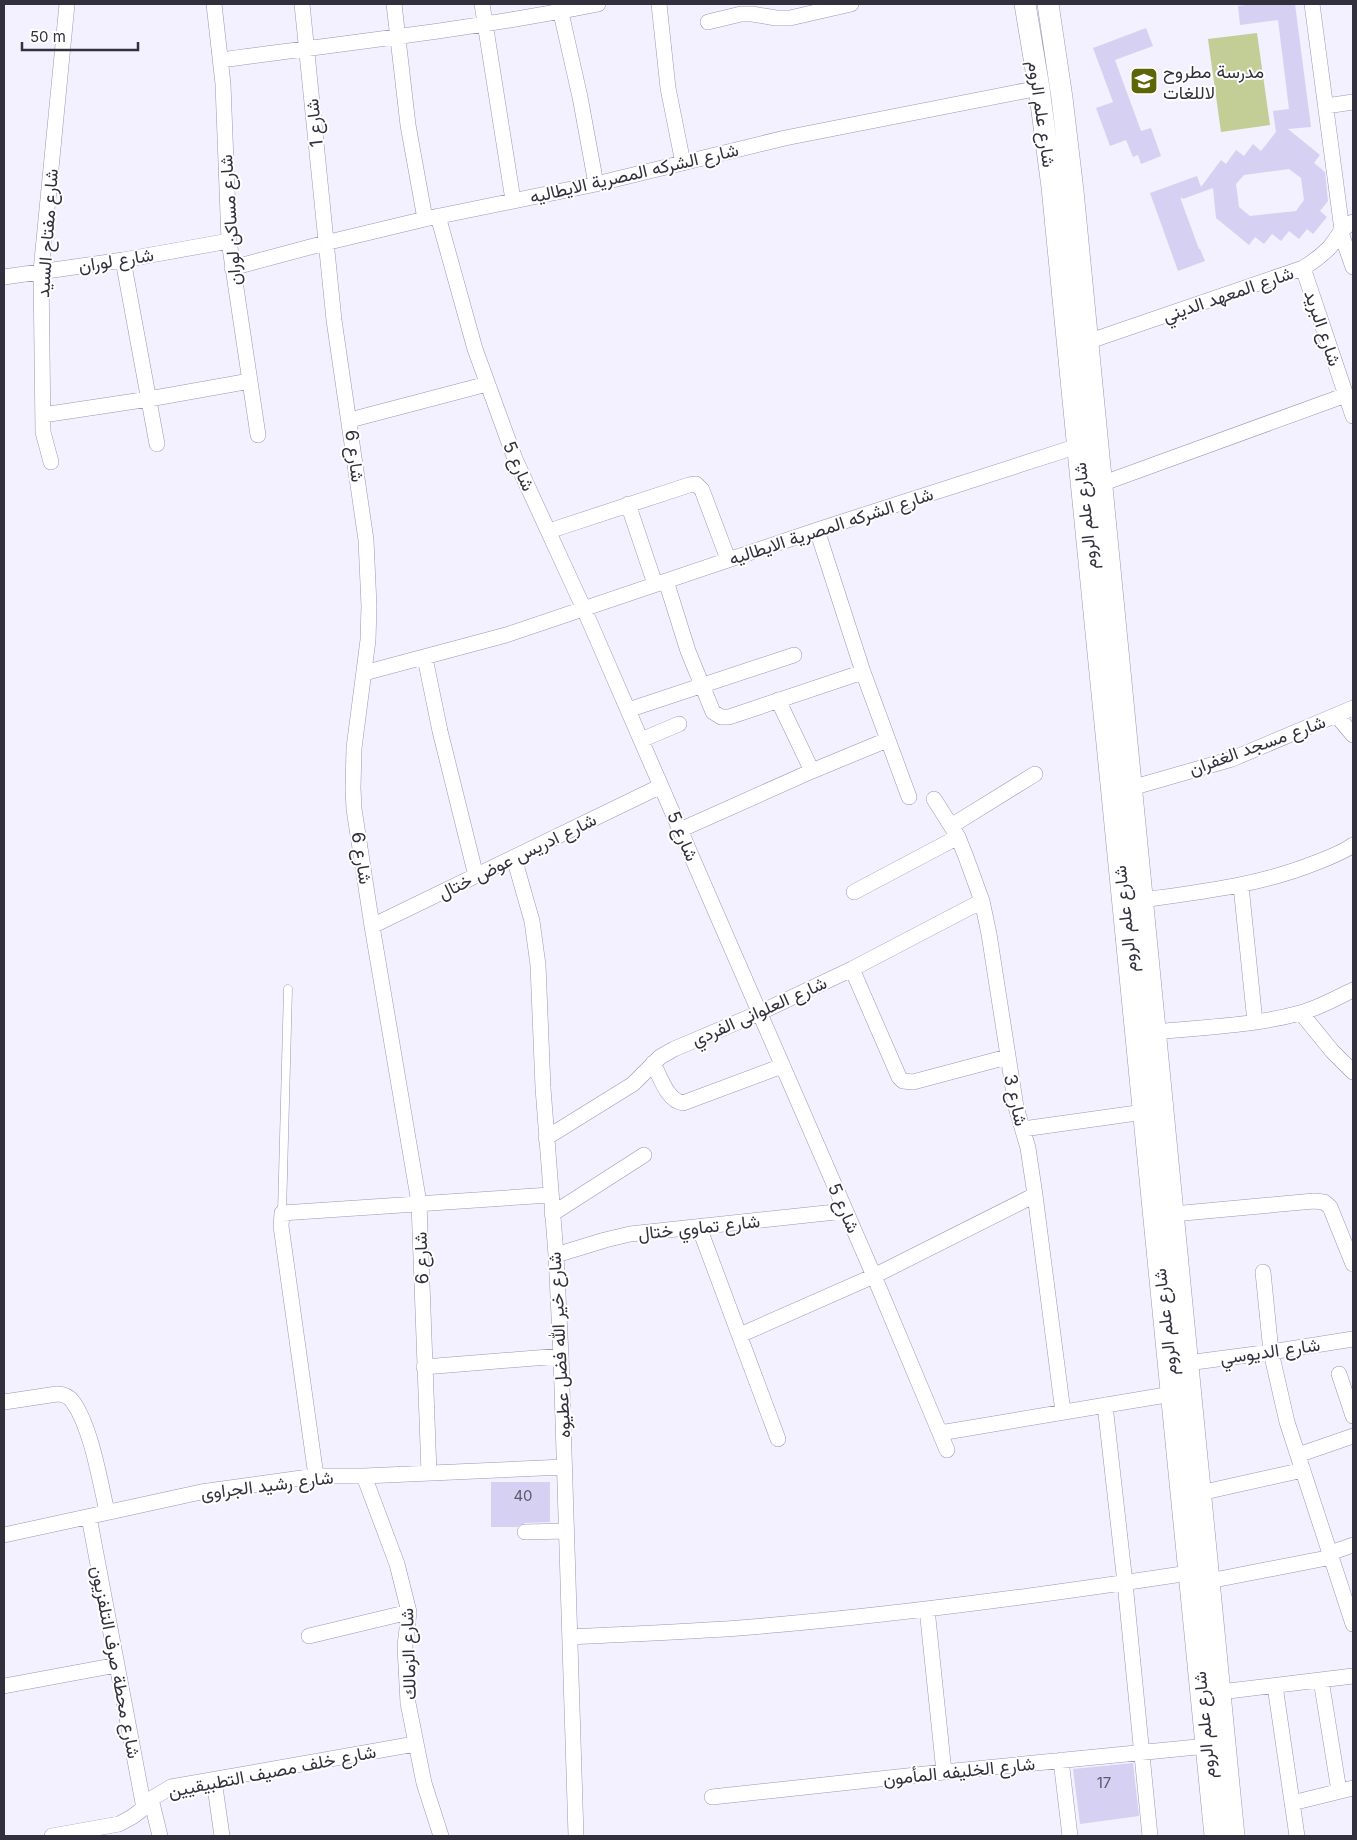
<svg xmlns="http://www.w3.org/2000/svg" width="1357" height="1840" font-family="Inter,Vazirmatn,sans-serif">
<rect width="100%" height="100%" fill="#f3f0ff"/>
<path fill="#c3cd96" d="M1257,33L1270,125L1221,132L1208,39Z"/>
<path fill="#d6d0f3" fill-rule="evenodd" d="M1254,4H1295L1311,127L1288,129L1320,155L1314,163L1325,172L1328,201L1320,211L1327,217L1313,234L1307,229L1299,239L1289,231L1281,241L1272,234L1264,244L1255,237L1249,245L1216,218L1213,188L1183,199L1181,197V200L1199,249H1200L1205,261L1178,271L1150,193L1197,176L1201,187L1221,160L1226,164L1236,150L1244,156L1253,144L1261,151L1276,132L1273,111L1289,109L1278,20L1240,25L1238,6ZM1289,169L1301,178L1304,200L1296,211L1250,216L1239,207L1236,184L1244,175Z
M1146,28L1153,46L1115,60L1141,131L1151,128L1161,156L1141,164L1138,155L1133,157L1126,140L1110,146L1096,108L1113,102L1093,48Z
M491,1482H550V1522L525,1523L517,1527H491Z
M1133,1763L1139,1816L1080,1824L1073,1769Z"/>
<g fill="none" stroke-linecap="round" stroke-linejoin="round">
<defs>
<path id="lane" d="M282,1213L288,989"/>
<path id="street" d="M214,4L223,84L229,241L258,435
M302,4L334,320L366,540L369,606L368,640L354,748L353,788L354,809L372,926L419,1203L429,1473
M394,4L408,125L425,219
M482,4L513,200
M559,4L580,97L596,184
M659,4L668,88L683,163
M1312,4L1342,230
M708,22L741,14H752L776,18H790L851,4
M221,60C347,43 474,29 598,4
M1326,106L1353,102
M438,216L475,349L515,459L584,609L874,1276L947,1450
M1341,233L1353,267
M123,260L157,444
M232,268L325,243L425,219L596,184L785,138L1039,88
M1303,268L1353,416
M4,277L123,260L229,241
M1087,342L1303,268C1313,262 1321,256 1329,248C1337,239 1341,227 1353,222
M43,415L149,399L250,381
M350,420L487,384
M51,462L43,432L41,271L67,4
M1101,484L1346,395
M628,504L655,584
M817,530L863,672L909,797
M549,531L689,485L696,484L702,490L728,559
M666,581L688,651L713,712L721,717H729L863,672
M425,658L440,731L476,876
M364,673L506,635L817,530L1078,446
M778,700L812,771
M628,710L794,655
M1337,716L1353,735
M641,740L679,724
M1131,788L1232,759L1353,708
M934,799L958,837L966,857L982,901L989,934L1016,1107L1028,1148L1035,1195L1063,1412
M951,826L1035,774
M680,830L812,771L887,740
M514,858L532,921L538,965L543,1088L556,1255L561,1356L576,1836
M1241,886L1255,1022
M854,892L958,837
M1142,900C1201,892 1260,885 1315,863C1328,858 1342,853 1353,845
M372,926L661,786
M852,969L899,1077L903,1081L913,1082L1007,1057
M1301,1013L1332,1051L1353,1072
M1155,1032C1203,1027 1253,1026 1300,1013C1319,1008 1336,998 1353,990
M653,1063C660,1076 667,1101 683,1103L782,1066
M1023,1129L1144,1112
M546,1138L633,1084L660,1057L674,1049L759,1013L852,969L982,901
M552,1214L644,1155
M1173,1214L1314,1201L1324,1202L1330,1207L1353,1264
M699,1227L778,1439
M556,1255L605,1240L630,1234L845,1211
M1263,1272L1271,1352L1287,1422L1353,1624
M740,1335L874,1276L1035,1195
M1187,1363L1271,1352L1353,1339
M424,1367L561,1356
M1339,1374L1353,1416
M4,1402L57,1394C64,1394 69,1396 73,1402C91,1427 100,1481 107,1512
M1105,1405L1125,1583L1150,1836
M940,1433L1172,1394
M1298,1455L1353,1436
M316,1476L281,1226L282,1213L550,1195
M364,1476L397,1564L409,1612L405,1646L408,1703L424,1783L441,1836
M1200,1493L1303,1470
M89,1517L144,1808
M525,1532L566,1531
M4,1535L201,1492L316,1476H364L564,1467
M1330,1553L1353,1545
M1209,1581L1332,1557
M927,1609L944,1772
M309,1636L409,1612
M570,1637C630,1634 691,1632 751,1627C898,1615 1044,1595 1189,1573
M1321,1680L1339,1791
M4,1686L117,1665
M1275,1686L1297,1836
M1220,1692L1353,1676
M1061,1760L1070,1836
M214,1780L222,1836
M712,1797L944,1772L1207,1746
M151,1799L160,1836
M1292,1803L1353,1788
M52,1836L119,1824L132,1817L144,1808L151,1799L171,1787L415,1744"/>
<path id="secondary" d="M1025,4L1039,88L1052,187L1215,1836
M1048,4L1062,98L1073,191L1234,1836"/>
</defs>
<use href="#lane" stroke="#9c96b7" stroke-width="9"/>
<use href="#street" stroke="#9c96b7" stroke-width="16"/>
<use href="#secondary" stroke="#9c96b7" stroke-width="22"/>
<use href="#lane" stroke="#fff" stroke-width="8"/>
<use href="#street" stroke="#fff" stroke-width="15"/>
<use href="#secondary" stroke="#fff" stroke-width="21"/>
</g>
<defs>
<symbol id="school-square" viewBox="-11 -11 22 22"><rect x="-9" y="-9" width="18" height="18" rx="4" fill="#5d6607" stroke="#fff"/><path d="M0-5L7-2L0 1L-7-2ZM-4 1L0 2.5L4 1V4Q0 6-4 4Z" fill="#fff"/></symbol>
</defs>
<g fill-rule="evenodd">
<use href="#school-square" x="1128" y="65" width="32" height="32"/>
</g>
<g text-anchor="middle" dominant-baseline="central" stroke-width="4" stroke-linejoin="round" paint-order="stroke">
<g font-size="15" fill="#5b586a">
<text x="523" y="1495">40</text>
<text x="1104" y="1782">17</text>
</g>
<g font-size="18" fill="#32303d" stroke="#fff" text-anchor="start">
<text x="1163" y="71">مدرسة مطروح<tspan x="1163" dy="21">لاللغات</tspan></text>
</g>
<g font-size="18" fill="#32303d" stroke="#fff">
<text transform="translate(1042 114) rotate(82)">شارع علم الروم</text>
<text transform="translate(314 123) rotate(-96)">شارع 1</text>
<text transform="translate(634 173) rotate(-13)">شارع الشركه المصرية الايطاليه</text>
<text transform="translate(230 220) rotate(-94)">شارع مساكن لوران</text>
<text transform="translate(47 233) rotate(-86)">شارع مفتاح السيد</text>
<text transform="translate(116 260) rotate(-9)">شارع لوران</text>
<text transform="translate(1228 294) rotate(-19)">شارع المعهد الديني</text>
<text transform="translate(1323 328) rotate(71)">شارع البريد</text>
<text transform="translate(355 456) rotate(83)">شارع 6</text>
<text transform="translate(519 466) rotate(66)">شارع 5</text>
<text transform="translate(1085 516) rotate(-96)">شارع علم الروم</text>
<text transform="translate(831 526) rotate(-18)">شارع الشركه المصرية الايطاليه</text>
<text transform="translate(1257 745) rotate(-20)">شارع مسجد الغفران</text>
<text transform="translate(683 836) rotate(67)">شارع 5</text>
<text transform="translate(517 856) rotate(-26)">شارع ادريس عوض ختال</text>
<text transform="translate(362 858) rotate(81)">شارع 6</text>
<text transform="translate(1125 919) rotate(-96)">شارع علم الروم</text>
<text transform="translate(759 1011) rotate(-24)">شارع العلوانى الفردي</text>
<text transform="translate(1016 1100) rotate(77)">شارع 3</text>
<text transform="translate(844 1208) rotate(66)">شارع 5</text>
<text transform="translate(699 1227) rotate(-6)">شارع تماوي ختال</text>
<text transform="translate(421 1258) rotate(-92)">شارع 6</text>
<text transform="translate(1165 1322) rotate(-96)">شارع علم الروم</text>
<text transform="translate(559 1345) rotate(-93)">شارع خير الله فضل عطيوه</text>
<text transform="translate(1270 1351) rotate(-8)">شارع الديوسي</text>
<text transform="translate(267 1485) rotate(-7)">شارع رشيد الجراوى</text>
<text transform="translate(408 1654) rotate(-92)">شارع الزمالك</text>
<text transform="translate(116 1662) rotate(79)">شارع محطة صرف التلفزيون</text>
<text transform="translate(1204 1725) rotate(-95)">شارع علم الروم</text>
<text transform="translate(272 1771) rotate(-11)">شارع خلف مصيف التطبيقيين</text>
<text transform="translate(959 1771) rotate(-6)">شارع الخليفه المأمون</text>
</g>
</g>
<rect width="1357" height="1840" fill="none" stroke="#32303d" stroke-width="10"/>
<path d="M22 42v8h116v-8" fill="none" stroke="#32303d" stroke-width="2.5"/>
<text x="30" y="42" font-size="15" fill="#32303d" stroke="#ffffff" stroke-width="4" paint-order="stroke">50 m</text>
</svg>
